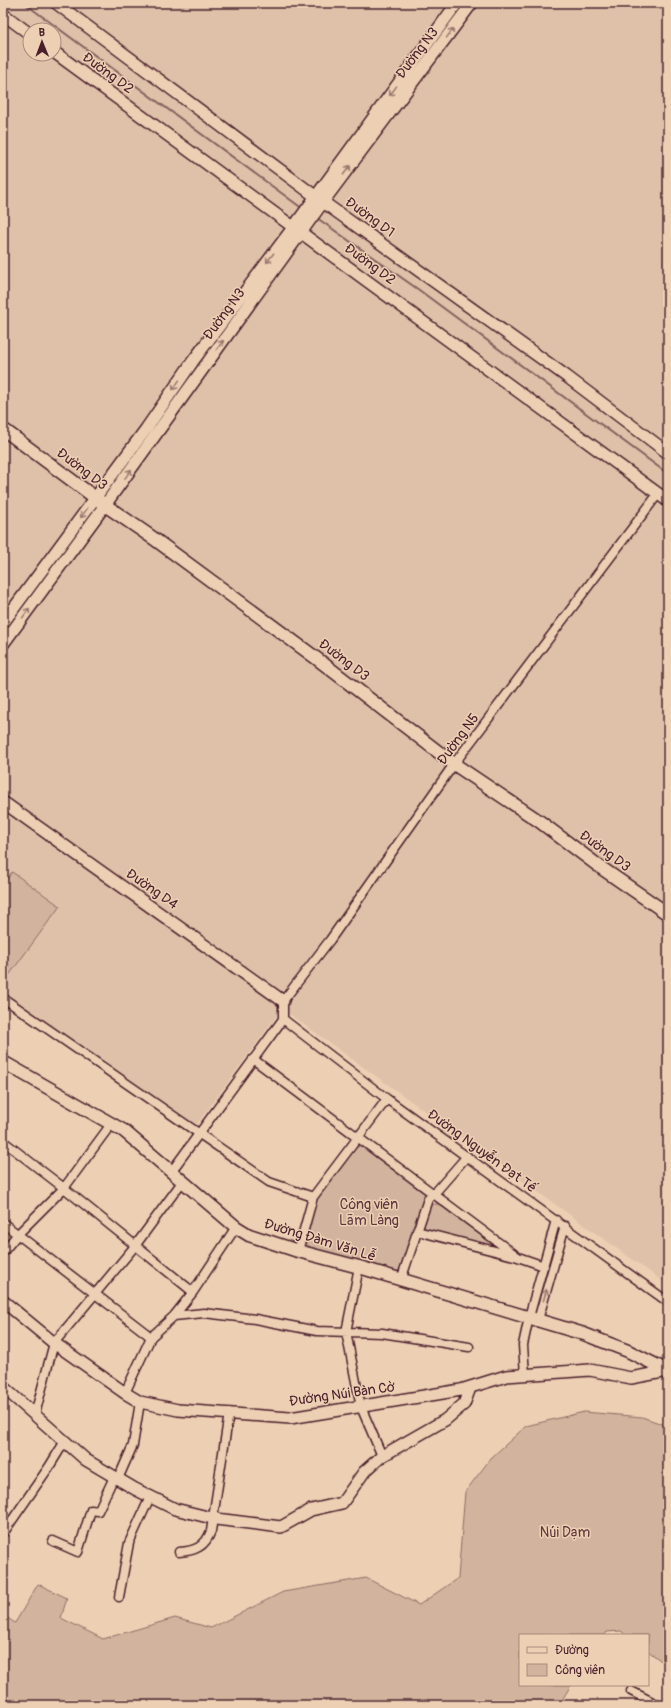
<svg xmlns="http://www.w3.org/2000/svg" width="671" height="1708" font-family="Pangolin,sans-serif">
<rect width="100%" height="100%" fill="#edd0b4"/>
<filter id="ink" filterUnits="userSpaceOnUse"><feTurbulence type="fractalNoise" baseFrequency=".025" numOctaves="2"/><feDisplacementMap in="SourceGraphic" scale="8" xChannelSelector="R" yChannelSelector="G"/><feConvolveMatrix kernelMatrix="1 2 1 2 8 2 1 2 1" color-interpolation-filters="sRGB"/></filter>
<g filter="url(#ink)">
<path fill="#dfc1a9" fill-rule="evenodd" d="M3,3H668V1285L282,1009L192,1131L3,995ZM30,30H54V54H30Z"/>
<path fill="#d2b49e" stroke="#8e6a64" d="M12,872L60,906L4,982L3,884Z
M359,1146H362L425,1192L403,1267L400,1271L394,1273L311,1248L305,1242L313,1207L317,1199C324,1189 349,1150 359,1146Z
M433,1204H438L443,1206L491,1241L489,1246H484L425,1228L423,1224L430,1206Z
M584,1412L642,1417L668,1426V1666L648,1651V1635H626L621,1631L607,1632L605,1635H520V1685H571L559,1705H3V1615L15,1623L38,1584L67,1598L61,1618L103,1639L175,1618L211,1628L283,1592L366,1578L419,1605L458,1578L465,1492L491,1458L526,1426Z"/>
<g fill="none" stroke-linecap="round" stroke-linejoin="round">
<path stroke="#86605e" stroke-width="2" d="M24,3L303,209
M317,218L419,290L668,474"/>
<defs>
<path id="minor" d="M3,998L269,1182L313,1197
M283,1019L387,1099L668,1302
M253,1059L518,1257
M3,1141L64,1188L193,1292
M171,1172L283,1019V1001L330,940L454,764L658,494
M3,1223L151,1337
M417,1231L518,1257L544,1266
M298,1251L313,1197L387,1099
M3,1252L17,1235L64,1188L112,1123
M359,1267L346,1332L361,1407L382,1456
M401,1280L428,1199L433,1195L467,1156
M174,1316L204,1313L255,1319L317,1331L382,1333L469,1347
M534,1322L538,1320L565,1226
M525,1375L523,1345L529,1317L556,1220
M125,1393L151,1337L174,1316L193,1292L236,1227
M35,1414L54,1343L135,1246L182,1182
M118,1479L133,1445L140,1402
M4,1532L49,1467L65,1441
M53,1541L78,1552L91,1510L98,1511L114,1477
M179,1552C195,1551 205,1547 211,1531L229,1413
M119,1597L129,1543L150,1497
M631,1691L658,1705"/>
<path id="tertiary" d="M56,3L323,202L566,376L668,453
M3,14L30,34
M54,52L668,501
M3,623L146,429L193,361L298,221L457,3
M3,644L105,505L323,202L472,3
M3,802L283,1001
M3,1301L54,1343L125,1393L140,1402L178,1410L290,1418L461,1390L506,1376L590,1370L631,1378L668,1371
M3,1387L86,1460L135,1489L175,1509L216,1519L281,1527L311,1510L342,1503L364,1472L382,1456L445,1420L464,1404L470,1388"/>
<path id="secondary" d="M3,429L105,505L153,538L316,658L454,764L539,821L600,867L668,914
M3,1062L124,1131L236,1227L249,1235L298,1251L359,1267L584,1334L628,1351L668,1371"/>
</defs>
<use href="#minor" stroke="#4a1f2b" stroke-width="11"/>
<use href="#tertiary" stroke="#4a1f2b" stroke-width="14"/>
<use href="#secondary" stroke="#4a1f2b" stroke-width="15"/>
<use href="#minor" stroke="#edd0b4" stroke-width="8"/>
<use href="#tertiary" stroke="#edd0b4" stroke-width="11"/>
<use href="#secondary" stroke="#edd0b4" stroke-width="12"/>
</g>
<defs><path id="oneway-shaft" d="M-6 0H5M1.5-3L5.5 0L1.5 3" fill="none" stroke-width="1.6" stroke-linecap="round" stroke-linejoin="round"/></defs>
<g stroke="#9c7870">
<use href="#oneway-shaft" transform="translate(450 33) rotate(-54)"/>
<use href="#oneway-shaft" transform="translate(393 91) rotate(126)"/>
<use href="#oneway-shaft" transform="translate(347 170) rotate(-53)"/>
<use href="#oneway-shaft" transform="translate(270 258) rotate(127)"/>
<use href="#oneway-shaft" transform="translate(220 345) rotate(-54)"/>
<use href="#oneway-shaft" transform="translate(176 385) rotate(125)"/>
<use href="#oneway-shaft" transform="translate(128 474) rotate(-55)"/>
<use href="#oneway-shaft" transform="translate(84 513) rotate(126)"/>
<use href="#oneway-shaft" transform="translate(26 613) rotate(-54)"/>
<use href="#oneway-shaft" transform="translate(545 1295) rotate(-74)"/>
</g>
</g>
<g text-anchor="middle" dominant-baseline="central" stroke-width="3" stroke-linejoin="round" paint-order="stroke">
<g font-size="14" fill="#4a1f2b" stroke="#edd0b4">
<text transform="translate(417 53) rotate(-53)">Đường N3</text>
<text transform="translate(108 73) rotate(36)">Đường D2</text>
<text transform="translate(370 217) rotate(36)">Đường D1</text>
<text transform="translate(370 264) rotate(36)">Đường D2</text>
<text transform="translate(224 314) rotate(-54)">Đường N3</text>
<text transform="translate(82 469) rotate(37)">Đường D3</text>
<text transform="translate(344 660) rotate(37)">Đường D3</text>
<text transform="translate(458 739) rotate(-54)">Đường N5</text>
<text transform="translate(605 851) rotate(36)">Đường D3</text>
<text transform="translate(152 889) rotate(35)">Đường D4</text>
<text transform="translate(482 1151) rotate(36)">Đường Nguyễn Đạt Tế</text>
<text transform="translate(320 1240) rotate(17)">Đường Đàm Văn Lễ</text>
<text transform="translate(342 1394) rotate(-8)">Đường Núi Bàn Cờ</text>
</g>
<g font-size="14" fill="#5e353c" stroke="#edd0b4">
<text x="369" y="1204">Công viên<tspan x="369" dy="16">Lãm Làng</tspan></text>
<text x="565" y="1532">Núi Dạm</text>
</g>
</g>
<rect width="671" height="1708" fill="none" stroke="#edd0b4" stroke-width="16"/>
<rect x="8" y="8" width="655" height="1692" fill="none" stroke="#4a1f2b" stroke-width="1.5" filter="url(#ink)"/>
<rect x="519" y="1634" width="130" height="52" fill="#edd0b4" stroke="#ac897d"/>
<rect x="527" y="1647" width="20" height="6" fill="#edd0b4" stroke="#ac897d"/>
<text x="555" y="1654" font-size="12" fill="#4a1f2b">Đường</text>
<rect x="527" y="1664" width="20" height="12" fill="#d2b49e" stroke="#ac897d"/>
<text x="555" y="1674" font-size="12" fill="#4a1f2b">Công viên</text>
<g transform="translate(42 42) rotate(359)"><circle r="19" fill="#edd0b4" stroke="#ac897d"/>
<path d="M0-3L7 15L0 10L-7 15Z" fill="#4a1f2b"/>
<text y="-6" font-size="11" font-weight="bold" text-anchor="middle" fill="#4a1f2b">B</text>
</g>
</svg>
